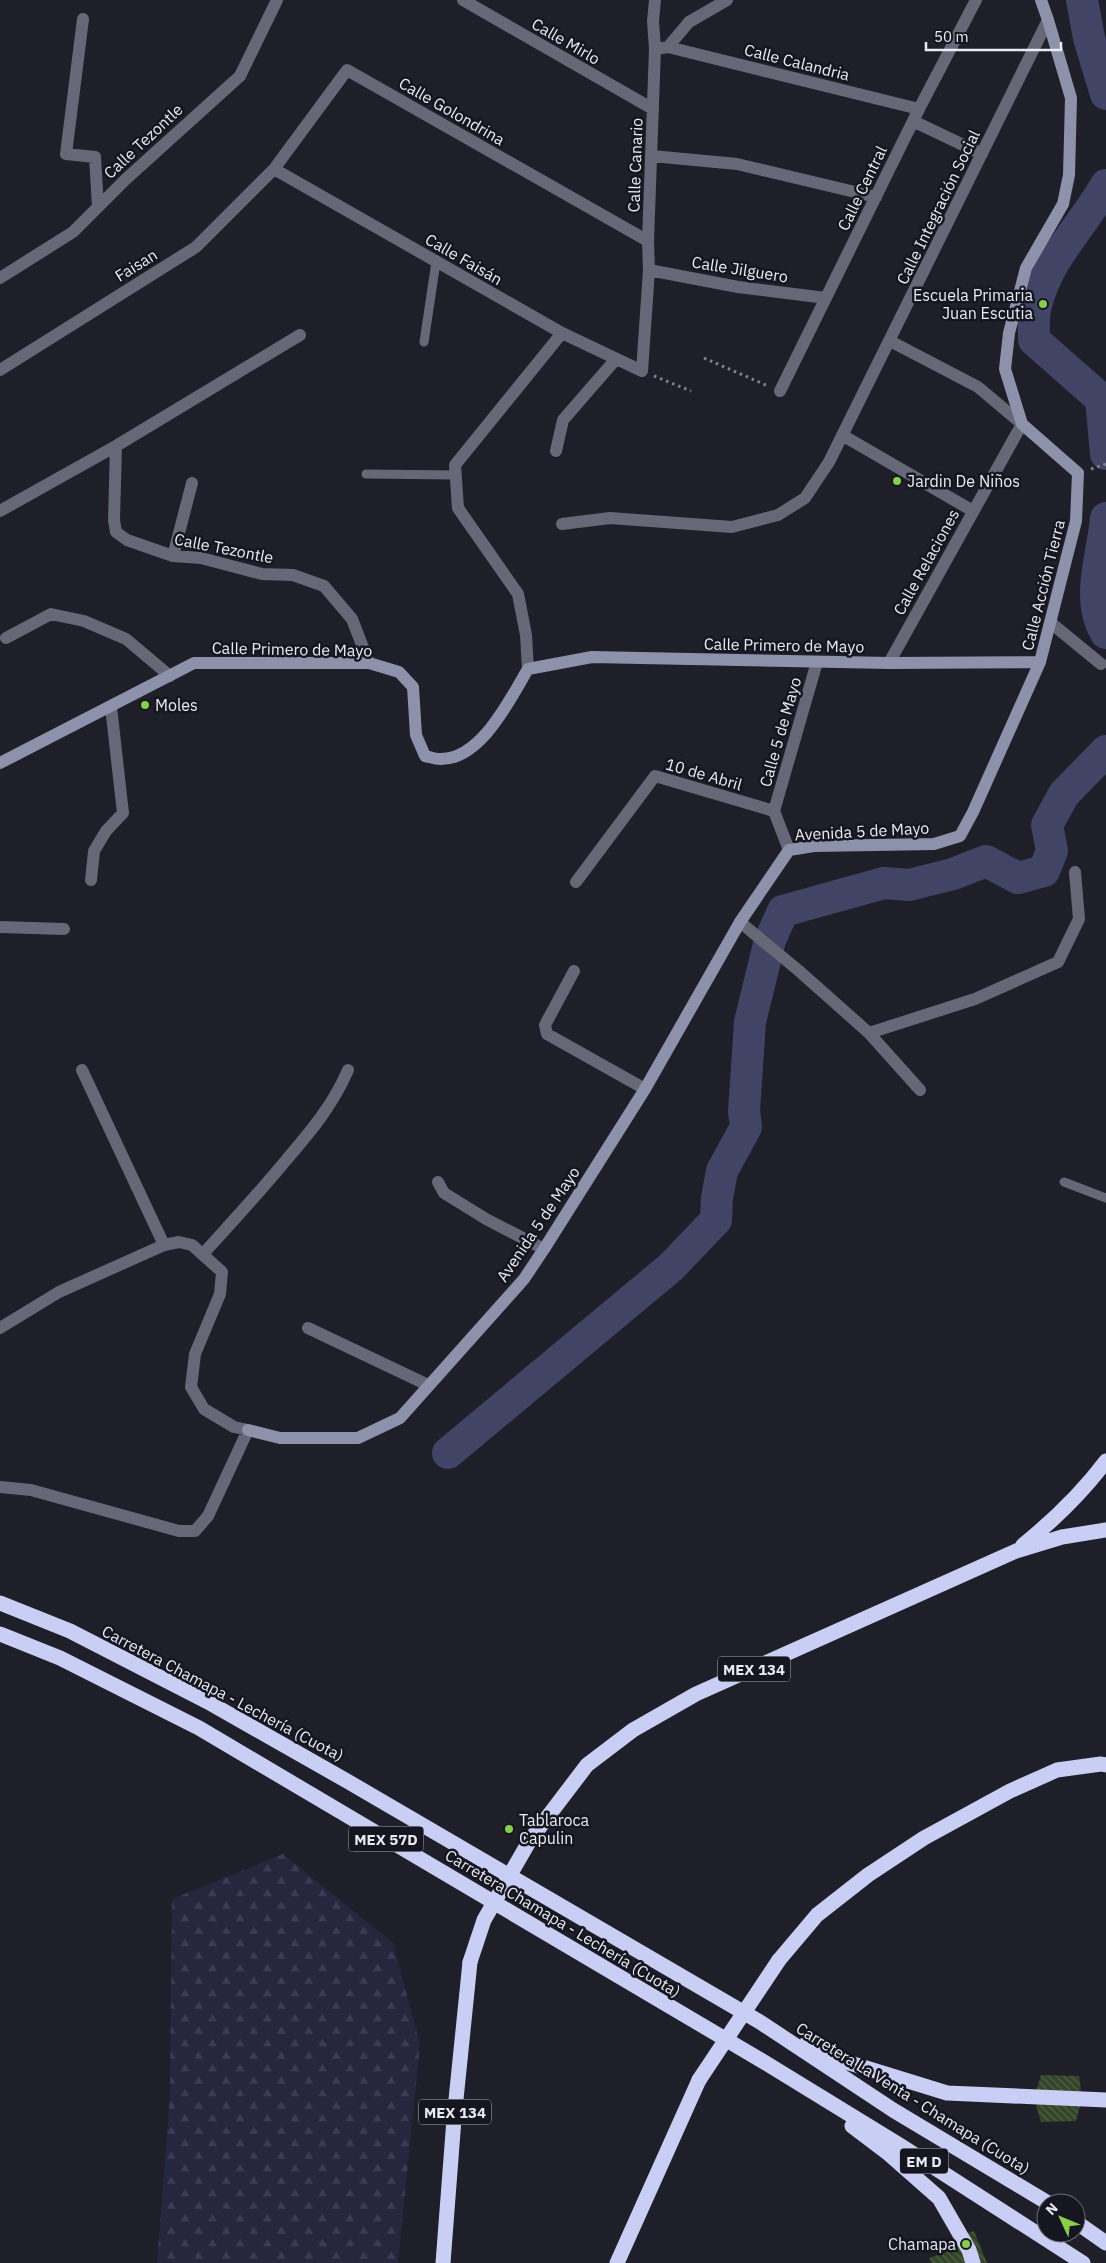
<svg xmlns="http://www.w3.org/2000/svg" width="1106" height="2263" font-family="'IBM Plex Sans',sans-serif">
<defs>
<pattern id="forest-firs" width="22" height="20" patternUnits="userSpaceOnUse" patternTransform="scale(1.25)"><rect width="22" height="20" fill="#26273f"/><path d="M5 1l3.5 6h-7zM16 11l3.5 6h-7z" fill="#3b3c52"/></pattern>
<pattern id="building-back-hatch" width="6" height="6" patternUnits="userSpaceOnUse" patternTransform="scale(1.25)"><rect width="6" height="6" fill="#334527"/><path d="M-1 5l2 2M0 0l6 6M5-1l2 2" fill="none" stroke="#516047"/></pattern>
</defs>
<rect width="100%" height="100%" fill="#1e1f29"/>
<path fill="url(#forest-firs)" d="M283,1854L393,1943L420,2044L398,2263H157L170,2094L172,1899Z"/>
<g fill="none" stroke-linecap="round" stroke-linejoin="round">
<path stroke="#414464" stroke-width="32" d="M1082,0L1089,38L1106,94
M1106,185C1082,227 1049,256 1036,305C1033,316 1034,329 1034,340L1101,399L1106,454
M1106,518C1103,555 1085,598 1106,633
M448,1453L671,1267L716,1220L717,1198L722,1171L746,1127L744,1111L750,1022L770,940L783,911L884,883L909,885L953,874L986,861L1018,878L1044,871L1052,851L1047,825L1064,794L1106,751"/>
</g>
<path fill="url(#building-back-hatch)" d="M1041,2075L1079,2076L1082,2098L1076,2121L1041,2122L1034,2099Z
M974,2231L987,2263H931L929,2258L955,2249L951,2239Z"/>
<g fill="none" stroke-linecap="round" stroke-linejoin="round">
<path stroke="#82838b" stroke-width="3" stroke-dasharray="2.5 4" stroke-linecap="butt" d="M704,358L768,386
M654,376L691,391
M1091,469L1106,464"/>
<path stroke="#666877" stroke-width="9" d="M424,342L436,262
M366,474L456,475
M1064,1182L1106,1198"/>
<path stroke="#666877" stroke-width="12" d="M463,0L653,109
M83,19L66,154L95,157L98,207
M668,47L919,109
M662,48L668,47L689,22L727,0
M913,121L982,154
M652,156L737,164L876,197
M274,169L562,333L642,371L649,270L648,241L655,49L653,21L655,0
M649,270L738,287L826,298
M0,278L73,232L126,179L240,76L277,0
M0,370L196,247L274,169L347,70L648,241
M780,391L919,109L976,0
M842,435L973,511
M116,446L114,520L116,532L127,540L173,556L201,558L262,574L293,575L324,586L352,619L369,663
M556,451L563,420L616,359
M0,511L116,446L300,335
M562,524L610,518L732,527L778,515L805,498L829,462L1048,20
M173,556L192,483
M1051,623L1101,664
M6,638L51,614L84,621L126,639L170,676
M889,663L1022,424L978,387L890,341
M528,669L526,635L518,594L458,508L455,465L562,333
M774,811L817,662
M91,880L94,851L106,831L123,813L111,707
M576,882L655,776L774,811L789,850
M740,922L798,970L869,1033L920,1090
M0,927L64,929
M574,971L545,1025L547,1034L645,1089
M869,1033L975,999L1058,962L1079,919L1075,872
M82,1070L164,1245
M438,1182L444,1193L486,1219L544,1249
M203,1254C231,1223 260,1192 287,1159C311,1131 333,1105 348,1070
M0,1328L59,1292L164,1245L179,1242L192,1245L222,1272L220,1294L195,1354L191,1387L204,1409L234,1427L248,1430L208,1516L195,1531H179L31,1490L0,1487
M308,1328L428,1385"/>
<path stroke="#8e91aa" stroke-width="12" d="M0,763L194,663H369L399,672L413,687L416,735L425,756C430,757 435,759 440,759C481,760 510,699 528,669L592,657L889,663L1040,662
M248,1430L280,1438H358L400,1418L524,1279L544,1249L645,1089L740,922L789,850L814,846L934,844L960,836L973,812L1040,662L1076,521L1078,473L1022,424L1005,369L1009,333L1026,268L1063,204L1069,175L1071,98L1048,20L1041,0"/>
<path stroke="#c9cef5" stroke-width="15" d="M1023,1545C1054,1520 1082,1493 1106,1461
M0,1603L70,1631L208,1702L347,1781L760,2022L893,2110L1048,2203
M0,1634L60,1658L199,1728L764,2062L901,2146L1083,2263
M530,1840L587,1765L633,1730L696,1694L1016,1551L1062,1537L1106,1530
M779,1960L817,1915L868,1875L924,1838L1010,1791L1057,1770L1101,1764L1106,1765
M806,2044L840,2060L947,2093L1106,2100
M852,2126L889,2154L939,2198L969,2250L973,2263
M1076,2222L1106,2243
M443,2263L454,2119L470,1962
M617,2263L699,2080"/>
<path stroke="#c9cef5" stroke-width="15" d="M470,1962L484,1920L530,1840
M699,2080L779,1960"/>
</g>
<g fill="#87cf4a" stroke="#15161f" stroke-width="2">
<circle cx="1043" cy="304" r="5"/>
<circle cx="897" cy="481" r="5"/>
<circle cx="145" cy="705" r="5"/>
<circle cx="509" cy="1829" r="5"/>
<circle cx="966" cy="2244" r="5"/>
</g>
<g text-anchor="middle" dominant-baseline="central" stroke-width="5" stroke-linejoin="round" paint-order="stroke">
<g fill="#15161f" stroke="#aaabb3" stroke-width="1">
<rect x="718" y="1656.5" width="72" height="25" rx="4"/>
<rect x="348.5" y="1826.5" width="75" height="25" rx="4"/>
<rect x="419" y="2099.5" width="72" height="25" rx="4"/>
<rect x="900" y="2148.5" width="48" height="25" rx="4"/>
</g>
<g font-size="15" font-weight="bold" fill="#eaebf2">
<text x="754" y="1669">MEX 134</text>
<text x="386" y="1839">MEX 57D</text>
<text x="455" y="2112">MEX 134</text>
<text x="924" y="2161">EM D</text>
</g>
<g font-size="16" fill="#eaebf2" stroke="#15161f">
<text transform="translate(566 41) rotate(30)">Calle Mirlo</text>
<text transform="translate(797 62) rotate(14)">Calle Calandria</text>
<text transform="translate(452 111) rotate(30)">Calle Golondrina</text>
<text transform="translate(143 141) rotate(-43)">Calle Tezontle</text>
<text transform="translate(635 165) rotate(-88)">Calle Canario</text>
<text transform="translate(862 188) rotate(-64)">Calle Central</text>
<text transform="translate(938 207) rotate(-64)">Calle Integración Social</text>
<text transform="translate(464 259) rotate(30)">Calle Faisán</text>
<text transform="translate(136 265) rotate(-32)">Faisan</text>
<text transform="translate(740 269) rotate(9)">Calle Jilguero</text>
<text transform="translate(224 548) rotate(11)">Calle Tezontle</text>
<text transform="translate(926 562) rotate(-61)">Calle Relaciones</text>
<text transform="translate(1043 585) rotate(-76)">Calle Acción Tierra</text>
<text transform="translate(784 645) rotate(1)">Calle Primero de Mayo</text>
<text transform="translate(292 649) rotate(1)">Calle Primero de Mayo</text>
<text transform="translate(780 732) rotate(-74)">Calle 5 de Mayo</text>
<text transform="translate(704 774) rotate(16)">10 de Abril</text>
<text transform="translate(862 831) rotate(-3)">Avenida 5 de Mayo</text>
<text transform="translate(538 1224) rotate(-56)">Avenida 5 de Mayo</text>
<text transform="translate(223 1693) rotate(28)">Carretera Chamapa - Lechería (Cuota)</text>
<text transform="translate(563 1923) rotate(31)">Carretera Chamapa - Lechería (Cuota)</text>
<text transform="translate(913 2098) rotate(32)">Carretera La Venta - Chamapa (Cuota)</text>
</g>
<g font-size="16" fill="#eaebf2" stroke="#15161f" text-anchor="start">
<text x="1033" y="295" text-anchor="end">Escuela Primaria<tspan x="1033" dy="18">Juan Escutia</tspan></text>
<text x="907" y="481">Jardin De Niños</text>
<text x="155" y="705">Moles</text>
<text x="519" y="1820">Tablaroca<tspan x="519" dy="18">Capulin</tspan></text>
<text x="956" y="2244" text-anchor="end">Chamapa</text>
</g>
</g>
<g transform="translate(1061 2218) rotate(314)"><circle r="24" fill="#15161f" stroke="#6a6b73"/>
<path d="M0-4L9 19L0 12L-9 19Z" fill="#87cf4a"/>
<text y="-8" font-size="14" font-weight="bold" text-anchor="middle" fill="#eaebf2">N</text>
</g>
<path d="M926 42v8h135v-8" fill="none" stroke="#eaebf2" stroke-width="2.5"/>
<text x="934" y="42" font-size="15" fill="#eaebf2" stroke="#15161f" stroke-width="4" paint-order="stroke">50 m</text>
</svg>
